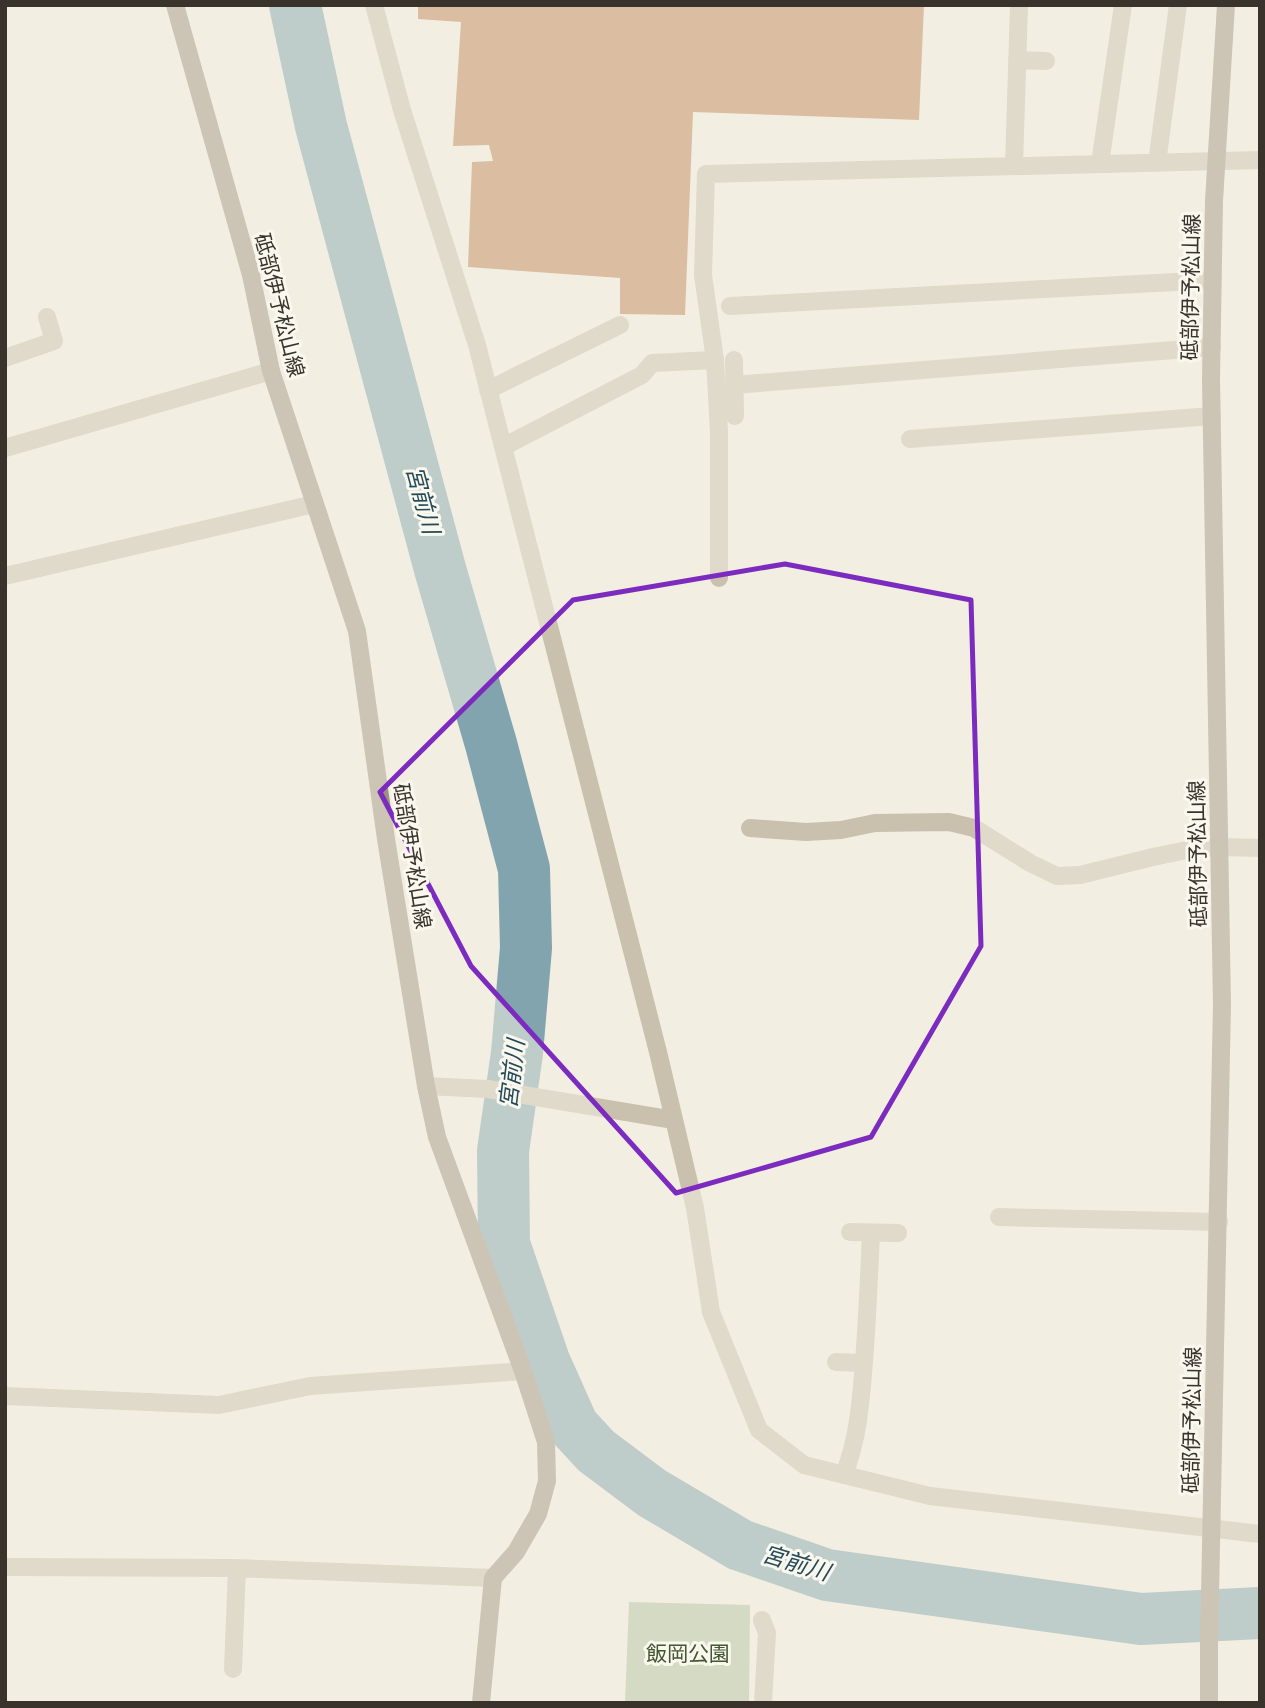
<svg xmlns="http://www.w3.org/2000/svg" width="1265" height="1708" font-family="'Asap Condensed','Noto Sans JP',sans-serif">
<rect width="100%" height="100%" fill="#f3eee2"/>
<path fill="#b1c1a2" d="M629,1602L750,1605L749,1703H625Z"/>
<g fill="none" stroke-linecap="round" stroke-linejoin="round">
<path stroke="#82a4ae" stroke-width="52" d="M295,5L321,126L440,569L491,744L524,869L526,948L517,1053L503,1151L504,1244L544,1361L573,1426L596,1451L652,1493L740,1545L827,1575L1141,1619L1260,1613"/>
</g>
<path fill="#bf8253" d="M418,5H924L919,120L693,112L685,315L620,314V278L468,267L472,162L493,161L489,145L453,146L461,22L418,19Z"/>
<g fill="none" stroke-linecap="round" stroke-linejoin="round">
<path stroke="#cac0ae" stroke-width="18" d="M374,5L402,110L477,345L658,1052L695,1208L711,1312L759,1430L804,1465L930,1496L1260,1534
M1017,60L1046,61
M1157,163L1178,5
M1100,164L1123,5
M1014,166L1019,5
M730,306L1212,280
M5,358L54,341L47,317
M734,360L735,416
M734,385L1212,347
M488,390L620,325
M910,439L1212,416
M503,447L642,375L652,363L715,360
M5,448L271,371
M5,576L314,504
M719,578V432L715,360L703,275L706,174L1260,160
M750,828L806,832L841,830L875,823L949,822L974,828L1030,863L1057,876L1080,875L1153,857L1187,850L1220,847L1260,848
M426,1086L488,1089L674,1120
M999,1217L1219,1222
M850,1232L898,1233
M836,1362L864,1363
M5,1396L219,1405L310,1386L523,1371
M844,1475C857,1441 860,1410 863,1374C867,1327 869,1280 871,1233
M5,1567L237,1568L493,1578
M762,1620L767,1633L763,1703
M233,1669L237,1568"/>
<path stroke="#9e907f" stroke-width="18" d="M175,5L251,275L271,371L357,631L386,839L426,1086L437,1137L523,1371L546,1442L547,1481L538,1514L516,1552L493,1578L481,1703
M1209,1703V1644L1222,1004L1211,380L1214,201L1226,5"/>
</g>
<path d="M0 0H1265V1708H0ZM785,564L971,600L981,946L871,1137L676,1193L471,966L380,792L573,600Z" fill="#f3eee2" fill-opacity=".55" fill-rule="evenodd"/>
<path fill="none" stroke="#7b2cbf" stroke-width="5" stroke-linejoin="round" d="M785,564L971,600L981,946L871,1137L676,1193L471,966L380,792L573,600Z"/>
<g text-anchor="middle" dominant-baseline="central" stroke-width="6" stroke-linejoin="round" paint-order="stroke">
<g font-size="21" fill="#39332c" stroke="#faf7ee">
<text transform="translate(1190 287) rotate(-89)">砥部伊予松山線</text>
<text transform="translate(280 305) rotate(76)">砥部伊予松山線</text>
<text transform="translate(1197 854) rotate(-91)">砥部伊予松山線</text>
<text transform="translate(413 856) rotate(81)">砥部伊予松山線</text>
<text transform="translate(1191 1420) rotate(-89)">砥部伊予松山線</text>
</g>
<g font-size="21" fill="#415731" stroke="#faf7ee">
<text x="688" y="1653">飯岡公園</text>
</g>
<g font-size="23" font-style="italic" fill="#234b59" stroke="#faf7ee">
<text transform="translate(423 500) rotate(75)">宮前川</text>
<text transform="translate(512 1074) rotate(-83)">宮前川</text>
<text transform="translate(796 1563) rotate(17)">宮前川</text>
</g>
</g>
<rect width="1265" height="1708" fill="none" stroke="#39332c" stroke-width="14"/>
</svg>
